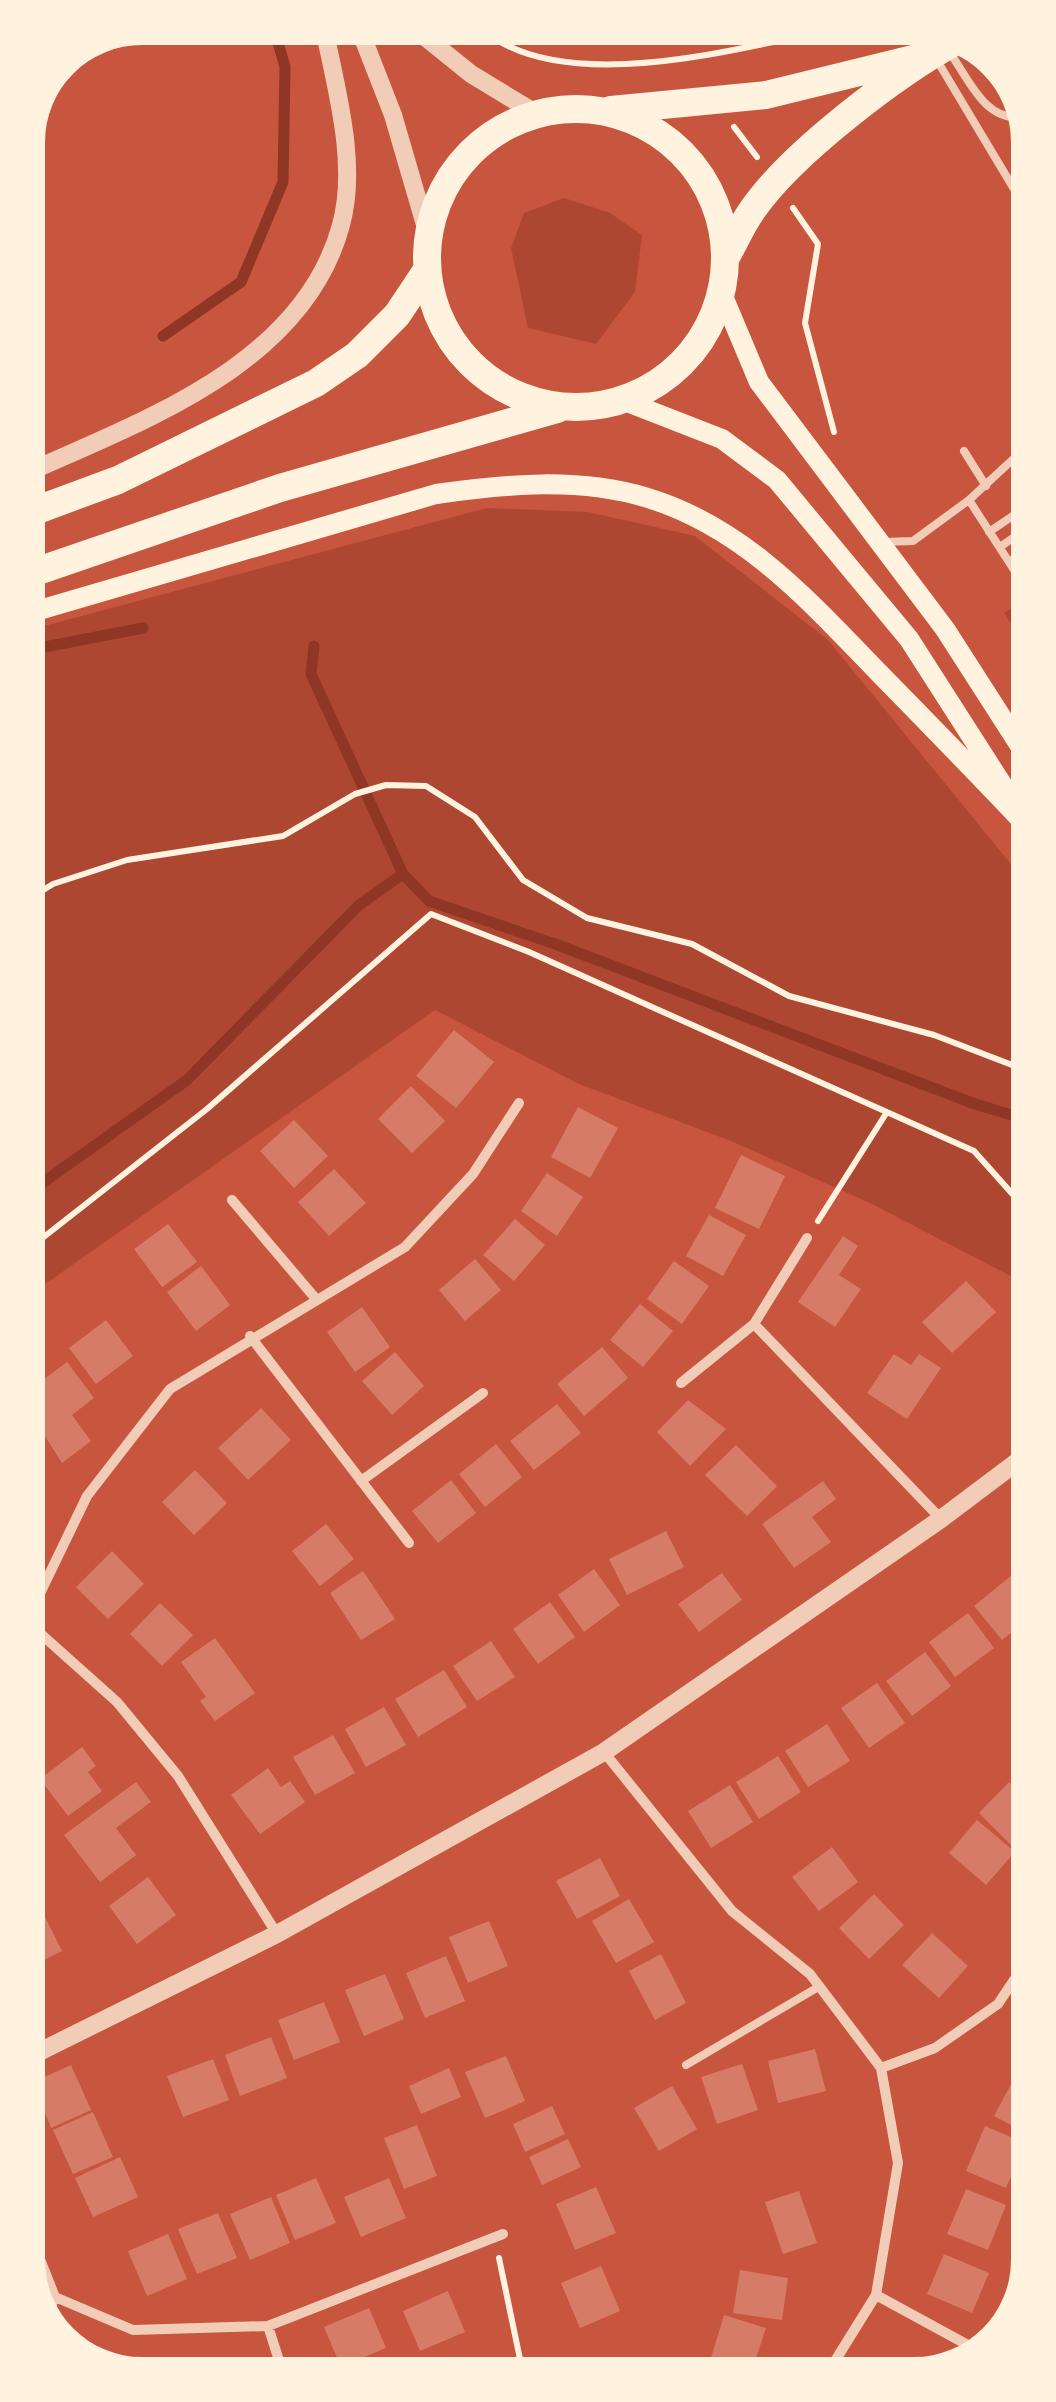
<svg xmlns="http://www.w3.org/2000/svg" width="1056" height="2402" font-family="'Sofia Sans Condensed',sans-serif">
<rect width="100%" height="100%" fill="#c8553d"/>
<path fill="#ae4732" d="M564,198L610,213L642,235L635,292L596,344L528,328L511,248L524,213Z
M487,508L588,512L695,536L828,640L1024,880L1026,1284L872,1204L731,1141L579,1084L435,1010L31,1294L29,630Z
M1024,600V643L1004,613Z"/>
<g fill="none" stroke-linecap="round" stroke-linejoin="round">
<path stroke="#8f3625" stroke-width="11" d="M163,336L241,282L283,182L285,67L274,28
M314,646L311,674L403,874
M29,650L143,628
M31,1191L187,1080L359,905L403,874L429,901L558,945L975,1104L1025,1119"/>
</g>
<path fill="#d67c66" d="M454,1030L494,1062L456,1108L416,1076Z
M411,1086L445,1121L412,1153L378,1119Z
M578,1107L618,1128L590,1178L551,1157Z
M294,1120L328,1156L294,1188L260,1151Z
M741,1155L785,1176L759,1229L715,1208Z
M334,1169L366,1203L329,1236L298,1202Z
M547,1173L583,1197L557,1236L521,1211Z
M709,1215L746,1235L723,1276L686,1256Z
M515,1219L545,1245L514,1281L483,1255Z
M168,1224L197,1262L162,1287L134,1249Z
M843,1236L858,1246L839,1275L861,1289L835,1327L798,1302Z
M475,1259L501,1290L465,1321L439,1290Z
M674,1261L709,1286L682,1324L647,1299Z
M201,1266L230,1305L196,1331L167,1292Z
M966,1281L996,1312L952,1353L922,1322Z
M640,1304L673,1331L643,1367L610,1340Z
M362,1307L390,1347L355,1372L327,1332Z
M106,1320L133,1356L96,1384L69,1348Z
M602,1347L628,1378L584,1416L557,1384Z
M395,1352L424,1386L392,1415L362,1381Z
M894,1354L911,1365L919,1354L941,1368L907,1419L867,1393Z
M67,1362L94,1398L72,1415L91,1441L62,1463L31,1414V1389Z
M688,1400L726,1429L690,1466L657,1432Z
M557,1404L581,1433L534,1470L510,1441Z
M261,1408L291,1440L248,1480L218,1448Z
M496,1444L522,1477L485,1507L459,1474Z
M736,1445L777,1486L747,1516L705,1475Z
M195,1470L227,1503L194,1535L162,1502Z
M451,1480L476,1513L438,1543L412,1511Z
M823,1481L836,1499L812,1517L831,1542L794,1568L762,1524Z
M326,1524L354,1559L320,1586L292,1551Z
M666,1531L684,1567L627,1595L609,1559Z
M112,1551L144,1584L108,1619L76,1587Z
M594,1569L620,1605L584,1632L558,1595Z
M363,1571L395,1619L361,1640L330,1593Z
M722,1573L742,1600L699,1632L678,1604Z
M1012,1575L1027,1593V1620L1002,1640L974,1606Z
M550,1602L575,1637L538,1664L513,1629Z
M160,1603L193,1635L162,1666L130,1634Z
M968,1613L994,1648L955,1677L929,1642Z
M215,1638L255,1693L215,1721L200,1701L206,1697L181,1662Z
M491,1641L515,1677L477,1701L453,1666Z
M925,1652L951,1686L912,1716L886,1681Z
M444,1670L467,1707L418,1737L395,1699Z
M877,1683L905,1723L869,1748L841,1708Z
M384,1707L406,1745L366,1767L345,1729Z
M827,1724L850,1761L808,1787L785,1751Z
M333,1735L355,1773L315,1795L293,1757Z
M32,1746L43,1760L32,1767Z
M82,1747L96,1766L88,1772L102,1791L68,1816L40,1779Z
M778,1756L801,1792L759,1819L736,1782Z
M268,1768L281,1787L290,1781L305,1802L260,1834L231,1795Z
M136,1782L151,1802L116,1828L136,1855L100,1882L64,1835Z
M1009,1782L1027,1800V1834L1014,1848L979,1813Z
M730,1785L753,1822L711,1848L688,1811Z
M977,1820L1015,1852L986,1885L949,1853Z
M832,1847L858,1882L819,1911L792,1877Z
M600,1858L620,1896L577,1919L556,1881Z
M148,1877L176,1915L137,1944L109,1906Z
M874,1894L904,1925L869,1959L839,1928Z
M629,1899L654,1942L616,1963L592,1921Z
M39,1905L62,1951L36,1964L33,1908Z
M489,1921L508,1966L468,1983L449,1937Z
M932,1933L968,1966L939,1998L902,1965Z
M661,1954L686,2003L655,2020L629,1971Z
M446,1956L465,2001L425,2018L406,1973Z
M385,1974L404,2019L364,2036L345,1990Z
M324,2002L340,2042L294,2060L278,2020Z
M271,2037L287,2078L240,2096L225,2055Z
M815,2049L826,2091L778,2103L768,2061Z
M506,2056L525,2101L485,2118L465,2072Z
M213,2059L229,2100L183,2117L167,2076Z
M742,2064L758,2110L717,2124L701,2077Z
M71,2065L91,2110L51,2128L33,2082Z
M449,2068L461,2097L421,2114L409,2086Z
M1017,2073L1028,2078V2134L994,2116Z
M672,2086L697,2129L659,2151L634,2108Z
M552,2106L565,2134L525,2152L513,2124Z
M93,2112L113,2157L73,2174L53,2130Z
M417,2125L437,2176L404,2189L384,2138Z
M985,2126L1025,2143L1006,2188L966,2171Z
M568,2139L581,2167L542,2185L529,2157Z
M120,2157L138,2197L93,2217L75,2178Z
M316,2178L336,2223L295,2240L276,2195Z
M389,2178L406,2218L361,2237L344,2197Z
M596,2187L616,2233L575,2250L556,2204Z
M966,2189L1006,2205L988,2250L947,2234Z
M799,2191L817,2243L783,2254L765,2202Z
M271,2197L290,2243L250,2260L230,2214Z
M218,2213L237,2258L197,2274L178,2229Z
M168,2234L187,2279L147,2296L128,2251Z
M944,2254L989,2273L972,2313L927,2294Z
M601,2266L620,2311L580,2328L561,2283Z
M740,2270L788,2278L782,2320L733,2313Z
M448,2291L465,2332L420,2351L403,2311Z
M369,2308L386,2348L341,2367L324,2327Z
M724,2315L766,2328L752,2370L710,2361Z"/>
<g fill="none" stroke-linecap="round" stroke-linejoin="round">
<path stroke="#fff3e0" stroke-width="6" d="M481,28C551,91 703,57 787,39L788,28
M734,127L757,157
M793,208L818,244L805,323L834,432
M30,898L53,884L127,860L283,836L355,794L386,785L426,786L475,817L523,880L587,918L692,944L789,996L934,1035L1025,1070
M818,1221L887,1112
M31,1247L207,1109L431,914L529,952L974,1151L1025,1208
M499,2258L520,2359L530,2371"/>
<path stroke="#f1ccb7" stroke-width="8" d="M948,50C968,77 984,122 1022,117
M935,57L1023,204
M964,451L986,486
M969,500L1018,576L1024,572
M989,532L1023,509
M883,542L913,541L969,500L1023,450
M1000,547L1023,531
M1009,562L1024,552
M686,2065L820,1986"/>
<path stroke="#f1ccb7" stroke-width="10" d="M232,1200L316,1299
M807,1238L754,1324L941,1519
M250,1336L409,1543
M681,1383L754,1324
M361,1481L483,1393
M32,1610L87,1496L170,1389L405,1247L473,1174L519,1103
M32,1626L117,1702L178,1776L277,1934
M604,1752L732,1911L810,1974L881,2068L898,2163L876,2295L830,2369
M881,2068L935,2048L998,2004L1028,1959
M34,2244L55,2297L133,2330L268,2326L503,2234
M876,2295L977,2350
M47,2316L55,2297
M268,2326L283,2373"/>
<path stroke="#f1ccb7" stroke-width="18" d="M359,28L393,115L428,235
M414,28L471,74L537,114
M29,472C147,419 304,363 341,225C358,164 336,88 324,28
M33,2055L277,1934L604,1752L941,1519L1026,1455"/>
<path stroke="#fff3e0" stroke-width="20" d="M722,294L759,382L945,629L1024,752
M622,400L722,439L777,480L909,639L1007,792
M29,613L436,494C506,484 579,477 648,498C746,528 812,604 881,675C929,724 977,773 1024,823"/>
<path stroke="#fff3e0" stroke-width="28" d="M427 258a149 149 0 1 1 298 0a149 149 0 1 1-298 0Z
M611,110L766,95L933,54
M726,257C735,241 742,224 753,209C792,153 896,74 956,41
M29,513L118,480L316,383L357,355L397,315L427,270
M29,574L280,488L557,409"/>
</g>
<path d="M0 0H1056V2402H0ZM142 45H914A97 97 0 0 1 1011 142V2260A97 97 0 0 1 914 2357H142A97 97 0 0 1 45 2260V142A97 97 0 0 1 142 45Z" fill="#fff3e0" fill-rule="evenodd"/>
</svg>
